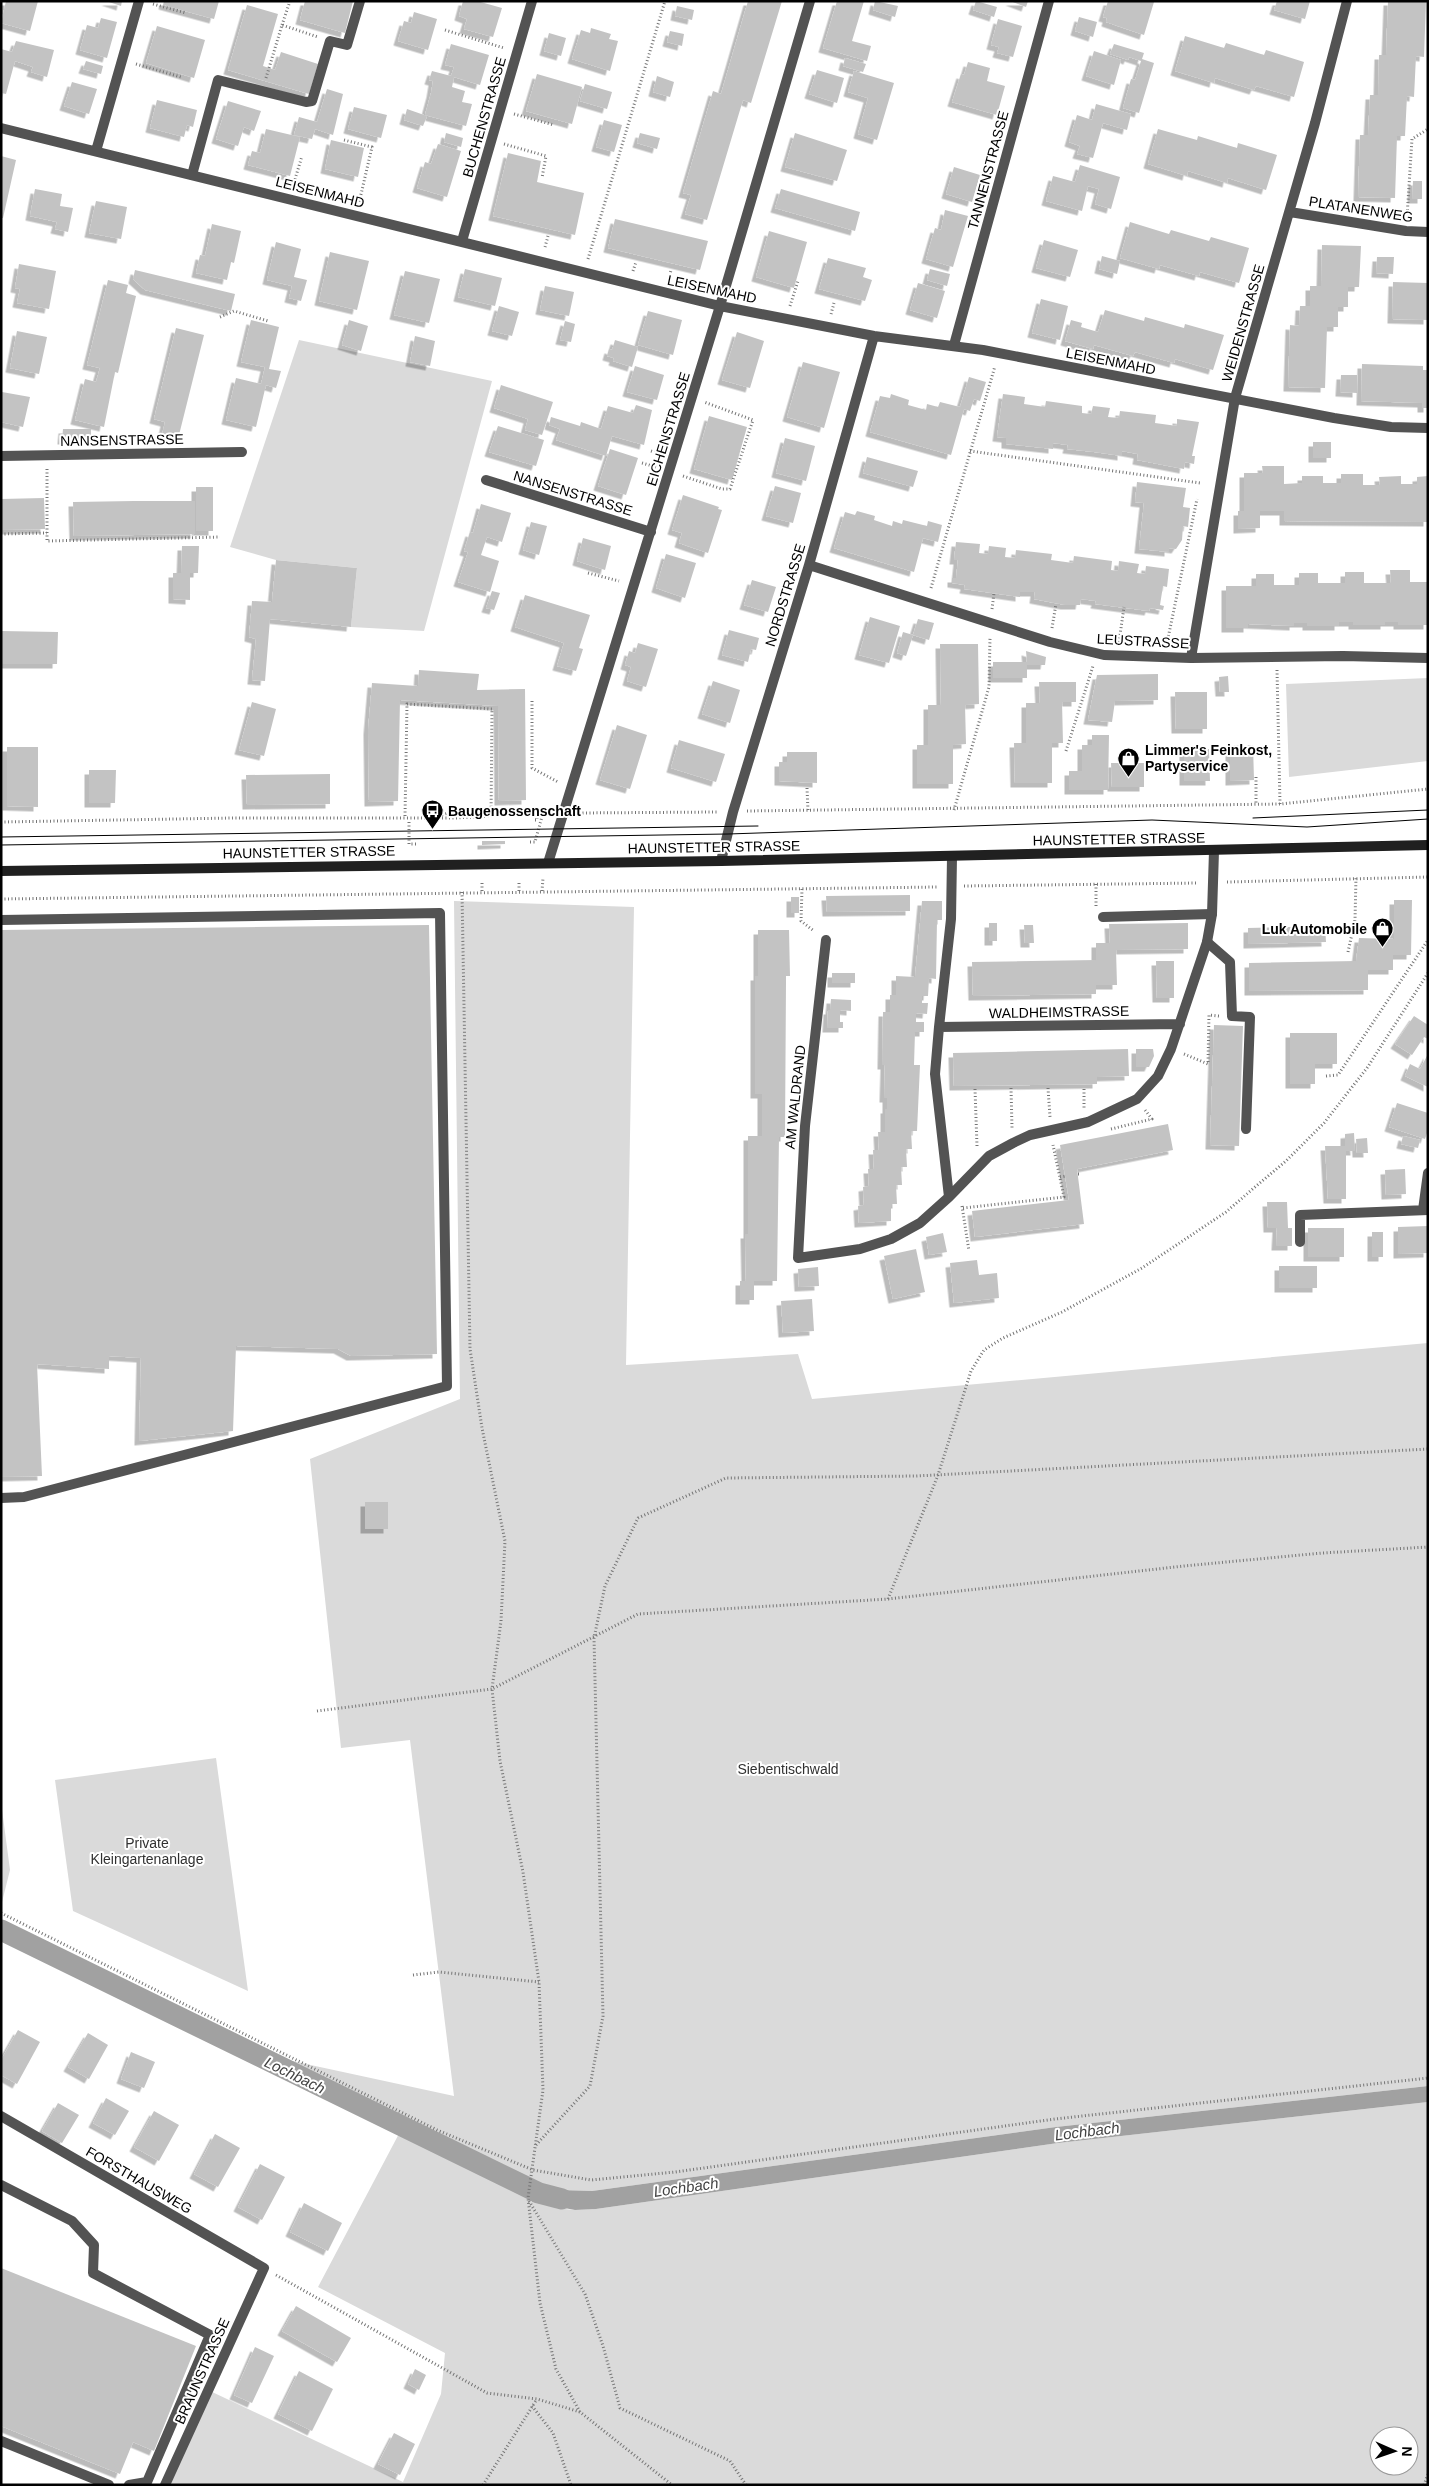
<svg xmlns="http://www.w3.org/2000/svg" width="1429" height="2486" font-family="Helvetica,sans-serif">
<defs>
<filter id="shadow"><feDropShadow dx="-4.5" dy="4.5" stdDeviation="0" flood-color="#0004"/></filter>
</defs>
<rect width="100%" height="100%" fill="#fff"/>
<path fill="#dadada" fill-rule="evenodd" d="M299,340L492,381L424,631L351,627L357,568L276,560L230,547Z
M1428,678V761L1289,777L1286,684Z
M454,901L634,907L626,1365L798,1354L812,1399L1428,1343V2086L1056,2127L592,2191L560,2190L538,2184L555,2208L575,2210L596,2209L1058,2143L1428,2102V2485H165L208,2390L403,2482L441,2394L445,2353L318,2287L402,2128L250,2052L454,2096L410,1740L341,1748L310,1459L460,1399ZM1379,2436H1409V2466H1379Z
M216,1758L248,1991L73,1911L55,1780Z
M1,1802L10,1870L1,1906Z"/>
<path fill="#a1a1a1" d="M1428,2086V2102L1058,2143L596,2209L575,2210L532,2202L538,2184L560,2190L592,2191L1056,2127Z"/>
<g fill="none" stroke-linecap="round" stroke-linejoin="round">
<path stroke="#a1a1a1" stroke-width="21" d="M1,1930L539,2193L562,2199"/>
</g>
<path fill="#c3c3c3" filter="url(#shadow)" d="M6,1H38L30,31L1,23Z
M106,1H122L121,6Z
M164,1H219L214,19L163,5Z
M305,1H353L345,33L300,20Z
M463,1H477L502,8L493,37L464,29L467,19L459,16Z
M748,1H782L751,103L743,100L707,220L685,214L691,195L683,193L713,91L721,94Z
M837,1H864L852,41L871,46L867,61L823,48Z
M875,1L898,6L895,17L873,10Z
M976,1L997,7L994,17L973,10Z
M1010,1H1028L1026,7Z
M1108,1L1154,2L1144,35L1106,22L1107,18L1103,17Z
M1277,1H1310L1305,19L1274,10Z
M1388,1H1426L1424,57L1416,56L1414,97L1407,96L1405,136H1397L1395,198L1358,197L1360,135H1368L1370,95H1378L1379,55H1386Z
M247,5L278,14L263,66L275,70L281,52L318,64L309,94L228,70Z
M677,6L694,10L692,20L675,16Z
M414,12L437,19L428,50L398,41L404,21L411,23Z
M1079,17L1097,22L1093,37L1075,31Z
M101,18L117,22L107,58L80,50L87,25L98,28Z
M998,19L1022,26L1013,57L997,53L999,47L991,45Z
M157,26L205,40L194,78L146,63Z
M591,28L611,34L609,39L618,41L610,71L572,59L581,30L590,33Z
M670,31L684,34L682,46L667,42Z
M549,33L566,38L561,56L544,51Z
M1185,36L1224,48L1226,43L1264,55L1266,50L1304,62L1294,97L1256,86L1254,90L1215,78L1214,83L1175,71Z
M16,41L54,50L47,77L31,72L33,67L15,61L6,94L1,93V49L12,52Z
M451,44L489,55L480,85L454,77L452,87L465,91L462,102L472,104L466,126L425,115L431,93L433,81L429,80L432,71L451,76L454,67L445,65Z
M1114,44L1144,53L1142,59L1154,63L1139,113L1123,108L1131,79L1135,80L1141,61L1129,57L1128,60L1110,54Z
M1094,51L1121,60L1114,85L1086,76Z
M845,58L866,64L863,72L843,66Z
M86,61L103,66L101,74L83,69Z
M968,62L990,68L987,81L1005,86L997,115L952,102L961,74L964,75Z
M817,70L844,78L837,103L809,94Z
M854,71L894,83L877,140L858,134L868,98L848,92Z
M537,74L582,87L572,124L526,111Z
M657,76L674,82L670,97L653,92Z
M72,82L97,89L89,114L64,106Z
M585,84L612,92L607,109L580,101Z
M327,89L343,94L333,135L315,129L312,139L294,135L299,117L317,122Z
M157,100L197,110L193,127L187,125L184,137L150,128Z
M228,101L261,111L254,131L244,127L238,146L216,139Z
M1096,104L1131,114L1127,130L1103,123L1093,158L1077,154L1080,146L1069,142L1077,115L1092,120Z
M354,107L387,115L381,138L348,129Z
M407,109L427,116L423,126L404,120Z
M604,120L622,125L614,152L596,147Z
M266,129L300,137L290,176L248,165L252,151L260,153Z
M1158,129L1197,140L1198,136L1237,148L1238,143L1277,155L1266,190L1228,178L1227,183L1188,171L1187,176L1148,164Z
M446,133L463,138L461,147L444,142Z
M640,133L660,138L657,149L637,143Z
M795,133L847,150L837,181L785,167Z
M331,140L364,148L358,177L325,169Z
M438,144L461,151L447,197L417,188L425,162L431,164Z
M508,153L541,161L537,182L584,193L575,235L493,216Z
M1,156L16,160L3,218H1Z
M1080,165L1120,177L1111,209L1095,204L1099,189L1088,186L1082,211L1046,201L1053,176L1075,182Z
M954,167L980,175L972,202L946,194Z
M1413,181H1422V199H1412Z
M35,189L62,194L60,206L73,208L68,232L55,229L57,222L30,216Z
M781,189L860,212L855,231L775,208Z
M96,201L127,207L121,239L89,233Z
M945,210L968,216L953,267L926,259L935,228L941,230Z
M615,219L708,241L700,270L608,248Z
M1130,222L1169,234L1171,230L1209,241L1211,237L1249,248L1239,283L1200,272L1199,276L1160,265L1159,269L1120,258Z
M212,224L241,231L234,263L231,262L227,280L196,273L200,255L205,256Z
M769,231L807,242L794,288L756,277Z
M1044,240L1078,250L1070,277L1036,268Z
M276,242L301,249L294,277L307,280L301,301L289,298L292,286L267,280Z
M1322,245L1361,246L1359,287H1348V307H1338V327H1327L1325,388L1288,387L1290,325L1299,326L1300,306H1310V286H1321Z
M330,252L369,261L357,310L319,301Z
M1102,256L1120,261L1117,274L1099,269Z
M1377,257H1394L1393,274L1376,273Z
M828,258L866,268L863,277L872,280L865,301L819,289Z
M19,264L56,271L49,309L17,303L20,289L15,288Z
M465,269L502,278L495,306L458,297Z
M930,269L950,274L947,286L927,280Z
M135,270L235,294L231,311L145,290L133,279Z
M405,271L440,279L429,323L394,315Z
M108,280L128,285L126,293L136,296L118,373L115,372L104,427L75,420L85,379L96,382L100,368L87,365Z
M1393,282L1428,283V320L1392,319Z
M918,283L945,291L937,318L910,310Z
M545,286L574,292L569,316L540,310Z
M1041,299L1068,306L1060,340L1032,333Z
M499,306L519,312L512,336L492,331Z
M1105,310L1144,321L1145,317L1184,328L1185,324L1224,335L1213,370L1175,359L1174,363L1135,352L1133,356L1094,345L1093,349L1065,341L1071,320L1082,323L1081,327L1098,332Z
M648,311L682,320L673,355L638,345Z
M251,320L279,327L269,369L281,371L276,388L266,385L256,427L226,420L236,378L261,384L265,367L241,362Z
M349,320L368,326L361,351L342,345Z
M565,321L575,324L571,342L560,340Z
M176,328L204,335L178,439L162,435L165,422L154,419Z
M17,331L47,337L39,374L10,368Z
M737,332L764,341L750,388L722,380Z
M415,336L435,341L430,366L410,362Z
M615,340L638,347L632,367L613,361L614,358L607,356L609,349L612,350Z
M803,362L840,372L824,428L787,417Z
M1362,364L1423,366V370H1428V408H1422V403L1361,401Z
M635,366L664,375L657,400L627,392Z
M1341,375H1357V393L1340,392Z
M969,377L986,382L980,401L974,399L970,411L964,409L951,455L870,432L880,396L890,398L891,394L909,400L908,405L926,410L927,404L938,407L940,402L960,407Z
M501,385L553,402L542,435L525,430L528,419L494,408Z
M2,392L30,397L23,427L1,422Z
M1003,394L1025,397L1024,404L1045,407L1046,401L1082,406V413L1091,414L1093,406L1110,408L1108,417L1119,418L1120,411L1156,415L1155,423L1177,426V419L1199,422L1192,456H1195L1194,464L1185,462L1184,469L1137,460L1138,454L1122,451V456L1094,452L1067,449L1068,445L1053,443V449L1006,444V438L997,437Z
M636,405L652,410L644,445L612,436L606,456L556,440L560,429L549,425L551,417L580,426L581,422L601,429L608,406L633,413Z
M709,416L747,427L732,480L694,469Z
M498,426L544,440L536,466L489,452Z
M63,429H91V439L62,440Z
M785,438L815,446L806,481L776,473Z
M1313,442H1331V458H1313Z
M610,449L638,458L626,495L598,486Z
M867,457L918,471L913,487L863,473Z
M1262,466H1284V484L1302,483V476H1323V483H1341V474H1363V485H1380L1379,477L1401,476V484H1417V477L1428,476V522L1284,521V511H1260V528L1238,529V511H1244V473H1263Z
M1137,482L1186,488L1183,507L1190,508L1188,527L1183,526L1182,540L1176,549L1169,548V552L1139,549L1144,503L1135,502Z
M775,486L801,493L793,523L766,516Z
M196,487H213V531H196Z
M683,495L719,507L718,509L722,510L708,553L679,543L682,533L672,530Z
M44,498L45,529L1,530V499Z
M134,501H195V534L74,536L73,502Z
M481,504L511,513L502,542L487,537L481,555L499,561L490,592L458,582L468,552L464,551L470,532L473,533Z
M857,511L875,516L874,520L892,526L893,521L902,524L903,520L927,526L928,521L942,525L938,542L923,538L914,572L834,548L845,512L855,515Z
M531,522L547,526L539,555L523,550Z
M583,538L611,546L605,570L577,561Z
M956,542L980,544L979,553L988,554L989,546L1006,548L1005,557L1015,558L1016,550L1052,554L1051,560L1073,563L1074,556L1112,561L1111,570L1118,571L1119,561L1139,564L1137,573L1145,574L1146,566L1169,569L1167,587L1163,586L1160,605L1164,606L1163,610L1150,608L1149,611L1095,604L1096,601L1081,599L1080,605H1065L1034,599L1035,592H1020V597L964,589L965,585L952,583V578H956L958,560H954Z
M182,546H199L198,573H190V600L173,599V573H181Z
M666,554L696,563L685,598L656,588Z
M276,560L357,568L351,627L270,619L265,681L252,680L256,639L249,637L252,601L272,602Z
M1390,570H1410V582H1428V625H1398V622H1385V625H1353V622H1339V626H1307V623H1294V626L1248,624V628H1226V586H1256V574H1274V585H1299V573H1318V583H1345V572H1364V583H1391Z
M752,580L776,587L768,612L744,605Z
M492,591L500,593L494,610L486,608Z
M525,595L590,615L579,648L583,649L576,671L557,666L564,643L515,627Z
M870,617L900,626L889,663L859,655Z
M918,619L934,623L929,640L913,635L906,656L897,653L903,632L913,635Z
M729,630L759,638L756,650L751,649L748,662L722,655Z
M1,631L58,632L57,664H1Z
M638,643L658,649L646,687L627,681L631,667L625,665L629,651L635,653Z
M940,644H978L979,704L965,705L966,744L953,745V784H917V745H928V705H941Z
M1026,651L1046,657L1045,665H1027V678H993V662H1027Z
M419,670L479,674L477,690L525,689L526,800L499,801L498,706L400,700L398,801L369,802L368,730L372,683L418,686Z
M1158,674V700L1115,701L1112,722L1088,720L1097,675Z
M1228,676L1229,692H1220L1219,677Z
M713,681L740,690L730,723L702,714Z
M1039,682H1076V702H1062L1063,743H1052V783H1015L1014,743H1026V703H1040Z
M1175,692H1207V729H1176Z
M252,702L276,709L264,756L239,750Z
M617,725L647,735L630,789L600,780Z
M1092,735H1109L1108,790H1069V771H1082V745H1092Z
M679,740L725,754L716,782L671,768Z
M1230,745H1253L1254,780L1230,781Z
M7,747H38V807L7,806Z
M1209,749L1210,781H1184V750Z
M787,752H817V783L779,781V762H787Z
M1111,763H1144V787H1112Z
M89,770H116L115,803H89Z
M330,774V804L247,805L246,775Z
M482,841H505V844L482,845Z
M910,895V911L827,912L826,896Z
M791,897H799V913H791Z
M1394,900H1412L1411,955H1393V970H1368V990L1249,991V963L1356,961L1359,938L1394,939Z
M922,901H942V920H937L936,979L929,978L928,996H922V1003H928L927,1014L916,1013V1022H924V1032H915L914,1065H920L917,1131H911L912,1149H906L907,1167H901L902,1185H896L897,1204H891V1221L859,1223L858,1206L864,1205L863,1187L869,1186L868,1169H874L873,1150H879L878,1132H885V1109H887V1098H884L885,1065H882L883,1012H890V995H896V976L915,977Z
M989,923H997V941H989Z
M1188,923V949L1116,950L1117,985H1096V994L973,996L972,962L1096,960V943H1110L1109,924Z
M429,925L437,1354L351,1356L338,1349L236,1346L233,1431L139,1441L141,1358L109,1356V1369L37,1364L42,1476L1,1477V930Z
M1024,925H1033L1034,943H1025Z
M1325,926L1326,942L1248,944V928Z
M758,930H789L790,976H786V982L785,1137H779L777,1281H754V1300H740V1281H746L745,1234H748V1136H762V1094H755V976H758Z
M1156,961H1174V998H1157Z
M832,973H855V983H832Z
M831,999L851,1000V1011L840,1010V1022H843V1028H827L828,1010H830Z
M1414,1016L1428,1025V1039L1424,1037L1412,1055L1395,1044Z
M1214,1025L1243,1026L1239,1146L1210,1145Z
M1290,1033H1337V1064H1315V1084H1290Z
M1128,1049L1129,1076L1097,1077V1084L954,1086L953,1053Z
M1136,1049H1153L1154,1056L1149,1067H1136Z
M1428,1054V1087L1405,1076L1410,1064L1420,1069Z
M1397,1103L1428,1113V1130L1425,1139L1389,1127Z
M1168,1124L1173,1150L1077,1169L1084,1224L975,1237L972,1211L1069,1200L1060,1145Z
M1354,1133L1355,1151H1346V1199H1328L1325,1146H1345V1134Z
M1403,1136L1420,1140L1418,1148L1401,1144Z
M1367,1138L1368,1153H1357L1356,1139Z
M1405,1169L1406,1194L1386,1195L1385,1170Z
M1267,1202H1287L1288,1228H1292V1246H1276L1277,1228H1268Z
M1428,1226V1253L1398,1254V1227Z
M1308,1228H1344V1257H1308Z
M1372,1232H1383V1257H1372Z
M943,1233L947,1252L929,1255L926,1237Z
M916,1249L925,1292L893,1299L884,1256Z
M977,1260L979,1275L997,1273L999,1298L954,1303L950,1263Z
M1279,1266H1317V1288H1279Z
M818,1267L819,1286L799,1287L798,1269Z
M812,1299L814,1331L783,1333L781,1301Z
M365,1502H388V1529H365Z
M18,2030L40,2042L17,2084L1,2075V2060Z
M88,2033L108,2045L89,2079L68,2067Z
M131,2052L155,2062L144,2088L121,2079Z
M106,2098L129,2111L115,2135L93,2123Z
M58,2103L79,2115L62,2143L42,2131Z
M154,2111L179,2125L159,2161L134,2147Z
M215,2134L240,2148L218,2187L194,2174Z
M260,2164L285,2177L262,2220L238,2207Z
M304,2203L342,2223L328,2251L290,2232Z
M1,2268L196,2346L154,2451L133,2442L120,2474L1,2426Z
M296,2306L351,2338L337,2362L282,2331Z
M255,2347L274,2356L252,2403L234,2395Z
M415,2369L426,2375L419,2390L408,2384Z
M299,2371L333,2389L312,2431L278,2414Z
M394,2433L415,2444L400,2475L378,2464Z"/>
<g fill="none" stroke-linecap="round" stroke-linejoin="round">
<path stroke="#757575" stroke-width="3" stroke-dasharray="1 2.5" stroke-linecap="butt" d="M153,4L186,13
M282,25L290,1
M445,30L504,48
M136,64L181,77
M266,78L282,25L318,37
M514,114L554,125
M344,140L372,147L359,203
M504,144L546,156L542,178
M293,186L302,156
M1407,217L1412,139L1428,129
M545,247L548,236
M588,259L665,1
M633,271L636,262
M669,279L671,270
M790,306L798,281
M831,314L834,303
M220,317L234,311L268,321
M651,451L660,454
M970,451L1200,483
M642,463L656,467
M47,469V541L220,537
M683,476L722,489H730L753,420L704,402
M1,534L47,533
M588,573L619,581
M931,588L995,366
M992,609L994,593
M1052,628L1056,604
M1119,642L1124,607
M1167,643L1197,499
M1277,670L1280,804
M532,701V768L558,782
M1066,751L1093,666
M1256,777V803
M807,788L808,811
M954,810L989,687L990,638
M747,811L1280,804L1428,789
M579,813L718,812
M442,815C462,808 485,806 504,813
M405,816L407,704L492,709L491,817
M535,820H537V813
M1,822L233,818H455L548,813
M409,822V844H416
M530,842H535L543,813
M1227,882L1428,877
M482,883V892
M519,883V892
M964,886L1198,883
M802,889L801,921L814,931
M542,891L543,878
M1,899L938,887
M1096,906V884
M1348,952L1355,920L1356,877
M1184,1054L1208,1064L1209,1015L1219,1016
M1326,1076L1338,1075L1428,940
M1011,1088L1012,1128
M1048,1088L1050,1117
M975,1089L977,1146
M1084,1089V1109
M1111,1129L1152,1119L1145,1110
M1078,1174H1080
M1060,1177L1066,1176
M962,1206L969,1251
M963,1208L1064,1197L1053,1145
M888,1599L938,1475L971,1371L984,1350L1003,1338L1062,1312L1142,1268L1226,1212L1255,1187L1286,1161L1324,1123L1367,1068L1428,973
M317,1711L492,1689L501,1621L505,1541L482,1428L470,1349L462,892
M1,1913L437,2130L533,2170L591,2180L675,2172L1055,2119L1428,2078
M413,1975L439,1972L539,1982
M536,2145L590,2086L603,2016L594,1638L605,1586L638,1518L726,1478L916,1476L1428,1449
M529,2201L585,2294L603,2346L620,2408L730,2461L746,2485
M276,2275L487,2393L537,2399L580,2412L672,2485
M532,2406L553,2433L571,2485
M580,2412L556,2369L540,2303L528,2198L543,2090L539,1982L523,1872L500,1761L492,1689L638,1614L888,1599L1184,1566L1322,1553L1428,1547
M483,2485L537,2399
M1424,2485L1428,2474"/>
<path stroke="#535353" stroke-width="10" d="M192,175L218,80L306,102L312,101L330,41L347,45L360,1
M1103,917L1212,914
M1,920L440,913L447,1386L24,1497L1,1498
M1207,942L1230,962L1232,1016L1250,1017L1246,1129
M1,2185L72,2221L94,2245L93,2273L210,2335L147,2482L129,2485
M1,2441L109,2485"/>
<path stroke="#535353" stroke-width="10" d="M1,128L720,306L874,336L983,350L1334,418L1391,427L1428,428
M96,151L139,1
M1290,212L1406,231L1428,232
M462,241L532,1
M954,345L1049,1
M1,456L242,452
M486,480L651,532
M809,565L1050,642L1104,655L1191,658L1343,656L1428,658
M1191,658L1235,398L1315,123L1347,1
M721,861L733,812L809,565L874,336
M548,863L720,306L810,1
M826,940L805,1126L798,1258L860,1249L891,1239L920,1223L949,1197L989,1156L1013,1143L1030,1135L1088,1122L1137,1099L1158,1076L1171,1049L1207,942L1212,914L1214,851
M939,1027L951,919L952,857
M949,1197L935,1074L939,1027L1180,1024
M1423,1210L1428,1173
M1300,1242V1215L1428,1210
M1,2116L264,2268L165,2485"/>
<path stroke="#202020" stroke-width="10" d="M1,871L721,861L1428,845"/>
<path stroke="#000" stroke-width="1" d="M1253,818L1428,810
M1,837L758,826
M1,845L728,834L1152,820L1307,827L1428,819"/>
</g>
<defs>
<symbol id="shop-pin" viewBox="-11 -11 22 30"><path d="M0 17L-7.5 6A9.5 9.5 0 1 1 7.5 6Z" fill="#000" stroke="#fff"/><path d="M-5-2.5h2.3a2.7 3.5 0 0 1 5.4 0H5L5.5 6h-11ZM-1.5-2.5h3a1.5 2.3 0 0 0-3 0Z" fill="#fff"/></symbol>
<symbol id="bus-pin" viewBox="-11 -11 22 30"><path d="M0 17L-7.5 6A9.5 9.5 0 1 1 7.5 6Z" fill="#000" stroke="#fff"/><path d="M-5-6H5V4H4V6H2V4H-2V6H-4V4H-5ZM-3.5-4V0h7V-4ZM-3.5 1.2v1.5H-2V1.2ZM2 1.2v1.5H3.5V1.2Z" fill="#fff"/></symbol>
</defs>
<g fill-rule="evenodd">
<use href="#shop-pin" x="1116" y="746" width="25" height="34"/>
<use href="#bus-pin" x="420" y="798" width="25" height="34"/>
<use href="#shop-pin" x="1370" y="916" width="25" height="34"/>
</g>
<g text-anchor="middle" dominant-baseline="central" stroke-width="4" stroke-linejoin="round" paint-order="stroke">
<g font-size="14" fill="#000" stroke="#fff">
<text transform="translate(484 117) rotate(-74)">BUCHENSTRASSE</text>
<text transform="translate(988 170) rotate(-75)">TANNENSTRASSE</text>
<text transform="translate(320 192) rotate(14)">LEISENMAHD</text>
<text transform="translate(1361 209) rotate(9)">PLATANENWEG</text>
<text transform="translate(712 289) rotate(12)">LEISENMAHD</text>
<text transform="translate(1243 323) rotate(-74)">WEIDENSTRASSE</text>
<text transform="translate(1111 361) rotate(11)">LEISENMAHD</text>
<text transform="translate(668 429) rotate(-73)">EICHENSTRASSE</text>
<text transform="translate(122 440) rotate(-1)">NANSENSTRASSE</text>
<text transform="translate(573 493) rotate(17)">NANSENSTRASSE</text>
<text transform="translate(785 595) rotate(-73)">NORDSTRASSE</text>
<text transform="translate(1143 641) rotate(3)">LEUSTRASSE</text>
<text transform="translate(1119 839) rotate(-1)">HAUNSTETTER STRASSE</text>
<text transform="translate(714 847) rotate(-1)">HAUNSTETTER STRASSE</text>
<text transform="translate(309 852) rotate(-1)">HAUNSTETTER STRASSE</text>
<text transform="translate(1059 1012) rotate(-1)">WALDHEIMSTRASSE</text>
<text transform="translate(795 1097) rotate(-84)">AM WALDRAND</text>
<text transform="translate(139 2180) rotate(30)">FORSTHAUSWEG</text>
<text transform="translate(202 2371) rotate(-66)">BRAUNSTRASSE</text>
</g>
<g font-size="14" font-weight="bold" fill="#000" stroke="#fff" text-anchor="start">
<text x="1145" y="750">Limmer's Feinkost,<tspan x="1145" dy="16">Partyservice</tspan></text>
<text x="448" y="811">Baugenossenschaft</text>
<text x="1367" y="929" text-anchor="end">Luk Automobile</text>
</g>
<g font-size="14" fill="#313131" stroke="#fff">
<text x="788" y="1769">Siebentischwald</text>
<text x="147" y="1843">Private<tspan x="147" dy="16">Kleingartenanlage</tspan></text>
</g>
<g font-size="15" font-style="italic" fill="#424242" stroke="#fff">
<text transform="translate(295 2075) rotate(26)">Lochbach</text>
<text transform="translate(1087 2131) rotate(-7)">Lochbach</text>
<text transform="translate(686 2187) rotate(-8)">Lochbach</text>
</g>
</g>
<rect width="1429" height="2486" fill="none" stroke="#000000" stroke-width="5"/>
<g transform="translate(1394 2451) rotate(92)"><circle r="24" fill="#ffffff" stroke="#999999"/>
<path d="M0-4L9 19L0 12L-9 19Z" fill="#000000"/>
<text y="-8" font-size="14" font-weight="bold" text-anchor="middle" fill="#000000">N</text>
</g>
</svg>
